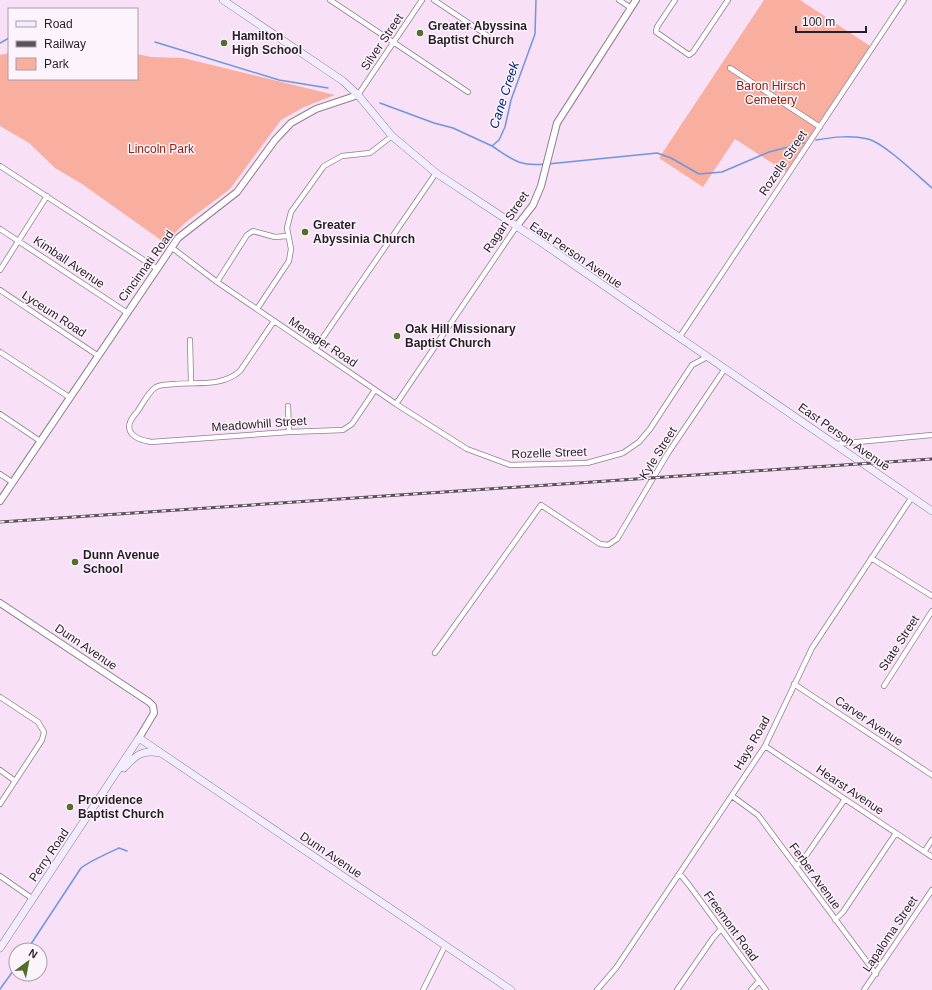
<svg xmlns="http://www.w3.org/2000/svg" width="932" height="990" font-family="Arial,sans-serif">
<rect width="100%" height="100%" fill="#f8e0f7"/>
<path fill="#f9af9f" d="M764,0H800L870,46L786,172L735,139L703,187L659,158Z
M9,53V79H137V54L151,57L183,58L335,95L304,107L281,120L230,189L186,222L165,243L82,184L55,168L29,143L0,126V55Z"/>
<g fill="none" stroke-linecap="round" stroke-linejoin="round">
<path stroke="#6e95df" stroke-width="1.5" d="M155,42L279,80L328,88
M0,43L9,38
M380,103L434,123L453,128L492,146L499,140L505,127L511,100L535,34L536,0
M816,140C834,137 851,135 868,139C884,143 918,176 932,188
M492,146C512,159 519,167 545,164
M548,164L657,153L671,158L699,174L722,172L769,152L804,143
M27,950L81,868C90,861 108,853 119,848L127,851
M0,989L16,967"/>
<defs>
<path id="minor" d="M330,0L468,92
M434,0L488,36
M619,0L631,8
M675,0L657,27L656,32L689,55L693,52L728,0
M730,68L820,127
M358,95L422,0
M0,166L156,268
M0,229L126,312
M171,247L217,282L396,404L467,449L510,465L587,463L623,453L639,442L650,429L692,365L707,357
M0,270L47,196
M217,282L247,235L253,231L275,237L287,236
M0,290L97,355
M257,309L289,261L291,249L287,228L291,212L324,166L342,156L370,153L392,136
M274,321L240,371C222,387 197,382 175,384C169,385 162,384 156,387C148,392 143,404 137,412C133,417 127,423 130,431C134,439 143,440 151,442L289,432L343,430L352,424L375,390
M679,338L904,0
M190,340L191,383
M315,349L436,173
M0,352L69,397
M396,404L516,227
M288,406L289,432
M0,414L40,441
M836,444L932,435
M0,474L12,482
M871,558L932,596
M435,653L541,505L600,544L608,545L617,539L668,453L724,370
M794,684L932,775
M884,686L932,611
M0,697L38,722L44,732L42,740L0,804
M765,746L932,857
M0,770L15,781
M732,796L758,815L876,974
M924,852L932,840
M796,866L803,860L845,799
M680,874L689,885L766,990
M0,876L33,899
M835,920L843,912L896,833
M423,990L445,946
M597,990L616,968L765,746L812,648L912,497
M677,990L713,938L721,929
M751,990L759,981
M864,990L932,890"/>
<path id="tertiary" d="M516,227L533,205L541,186L557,123L636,0
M0,501L178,238L237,192L275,140L291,123L316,109L358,95
M0,603L149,702L153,706L154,713L139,738"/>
<path id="secondary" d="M223,0L343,81L358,95L392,136L436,173L545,245L932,511
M124,768C135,756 142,749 160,753
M0,948L139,738L511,990"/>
</defs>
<use href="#minor" stroke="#927d91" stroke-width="6"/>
<use href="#tertiary" stroke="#927d91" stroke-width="8"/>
<use href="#secondary" stroke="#927d91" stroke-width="8"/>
<use href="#minor" stroke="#fff" stroke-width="4.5"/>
<use href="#tertiary" stroke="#fff" stroke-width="6"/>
<use href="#secondary" stroke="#f1edfe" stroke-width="7"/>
<defs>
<path id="rail" d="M0,522L932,459"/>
</defs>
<use href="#rail" stroke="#5c505c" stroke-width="3"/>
<use href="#rail" stroke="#fdf3fc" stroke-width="1.5" stroke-dasharray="4.5" stroke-linecap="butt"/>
</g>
<g fill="#4e7028" stroke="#fdf3fc" stroke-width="1.5">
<circle cx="420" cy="33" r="4"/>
<circle cx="224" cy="43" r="4"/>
<circle cx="305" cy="232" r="4"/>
<circle cx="397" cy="336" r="4"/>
<circle cx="75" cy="562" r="4"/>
<circle cx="70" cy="807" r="4"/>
</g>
<g text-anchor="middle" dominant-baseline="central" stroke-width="3" stroke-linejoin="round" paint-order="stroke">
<g font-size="12" font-weight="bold" fill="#271f27" stroke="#fdf3fc" text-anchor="start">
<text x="428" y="26">Greater Abyssina<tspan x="428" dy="14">Baptist Church</tspan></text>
<text x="232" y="36">Hamilton<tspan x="232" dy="14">High School</tspan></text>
<text x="313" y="225">Greater<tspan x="313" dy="14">Abyssinia Church</tspan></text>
<text x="405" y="329">Oak Hill Missionary<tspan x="405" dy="14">Baptist Church</tspan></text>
<text x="83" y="555">Dunn Avenue<tspan x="83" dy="14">School</tspan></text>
<text x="78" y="800">Providence<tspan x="78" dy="14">Baptist Church</tspan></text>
</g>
<g font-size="12" fill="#271f27" stroke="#fdf3fc">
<text transform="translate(382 42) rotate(-56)">Silver Street</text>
<text transform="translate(783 163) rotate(-56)">Rozelle Street</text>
<text transform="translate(506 222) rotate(-56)">Ragan Street</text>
<text transform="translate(576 255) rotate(34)">East Person Avenue</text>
<text transform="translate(69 262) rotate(34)">Kimball Avenue</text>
<text transform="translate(146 266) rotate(-54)">Cincinnati Road</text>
<text transform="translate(54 314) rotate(33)">Lyceum Road</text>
<text transform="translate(323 342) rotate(34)">Menager Road</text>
<text transform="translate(259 424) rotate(-4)">Meadowhill Street</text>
<text transform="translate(844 437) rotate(35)">East Person Avenue</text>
<text transform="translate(549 453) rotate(-2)">Rozelle Street</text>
<text transform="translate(658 453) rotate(-58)">Kyle Street</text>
<text transform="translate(899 643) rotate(-57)">State Street</text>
<text transform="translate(86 647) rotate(34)">Dunn Avenue</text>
<text transform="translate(869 721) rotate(34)">Carver Avenue</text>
<text transform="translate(752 743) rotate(-60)">Hays Road</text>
<text transform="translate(850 790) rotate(34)">Hearst Avenue</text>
<text transform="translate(49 855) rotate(-56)">Perry Road</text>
<text transform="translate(331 855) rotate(34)">Dunn Avenue</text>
<text transform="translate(815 876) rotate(54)">Ferber Avenue</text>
<text transform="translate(731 926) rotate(54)">Freemont Road</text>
<text transform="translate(890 934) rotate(-56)">Lapaloma Street</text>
</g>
<g font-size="12" fill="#91240e" stroke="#fdf3fc">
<text x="771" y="86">Baron Hirsch<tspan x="771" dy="14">Cemetery</tspan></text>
<text x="161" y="149">Lincoln Park</text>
</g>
<g font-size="13" font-style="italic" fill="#00277b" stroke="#fdf3fc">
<text transform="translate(504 95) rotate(-72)">Cane Creek</text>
</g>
</g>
<rect x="8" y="8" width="130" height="72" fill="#fdf3fc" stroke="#a79ea7"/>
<rect x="16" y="21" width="20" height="6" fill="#f1edfe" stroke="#a79ea7"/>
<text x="44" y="28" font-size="12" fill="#271f27">Road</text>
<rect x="16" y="41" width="20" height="6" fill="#5c505c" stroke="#a79ea7"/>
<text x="44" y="48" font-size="12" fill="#271f27">Railway</text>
<rect x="16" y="58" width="20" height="12" fill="#f9af9f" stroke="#a79ea7"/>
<text x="44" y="68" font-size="12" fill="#271f27">Park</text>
<g transform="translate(28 962) rotate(32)"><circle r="19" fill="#fdf3fc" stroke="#a79ea7"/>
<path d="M0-3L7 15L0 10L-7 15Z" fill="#4e7028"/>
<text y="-6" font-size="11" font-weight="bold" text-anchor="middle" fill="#271f27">N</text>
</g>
<path d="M796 26v6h70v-6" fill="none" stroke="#271f27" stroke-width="2"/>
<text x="802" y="26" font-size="12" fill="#271f27" stroke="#fdf3fc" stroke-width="3" paint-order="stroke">100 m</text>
</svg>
